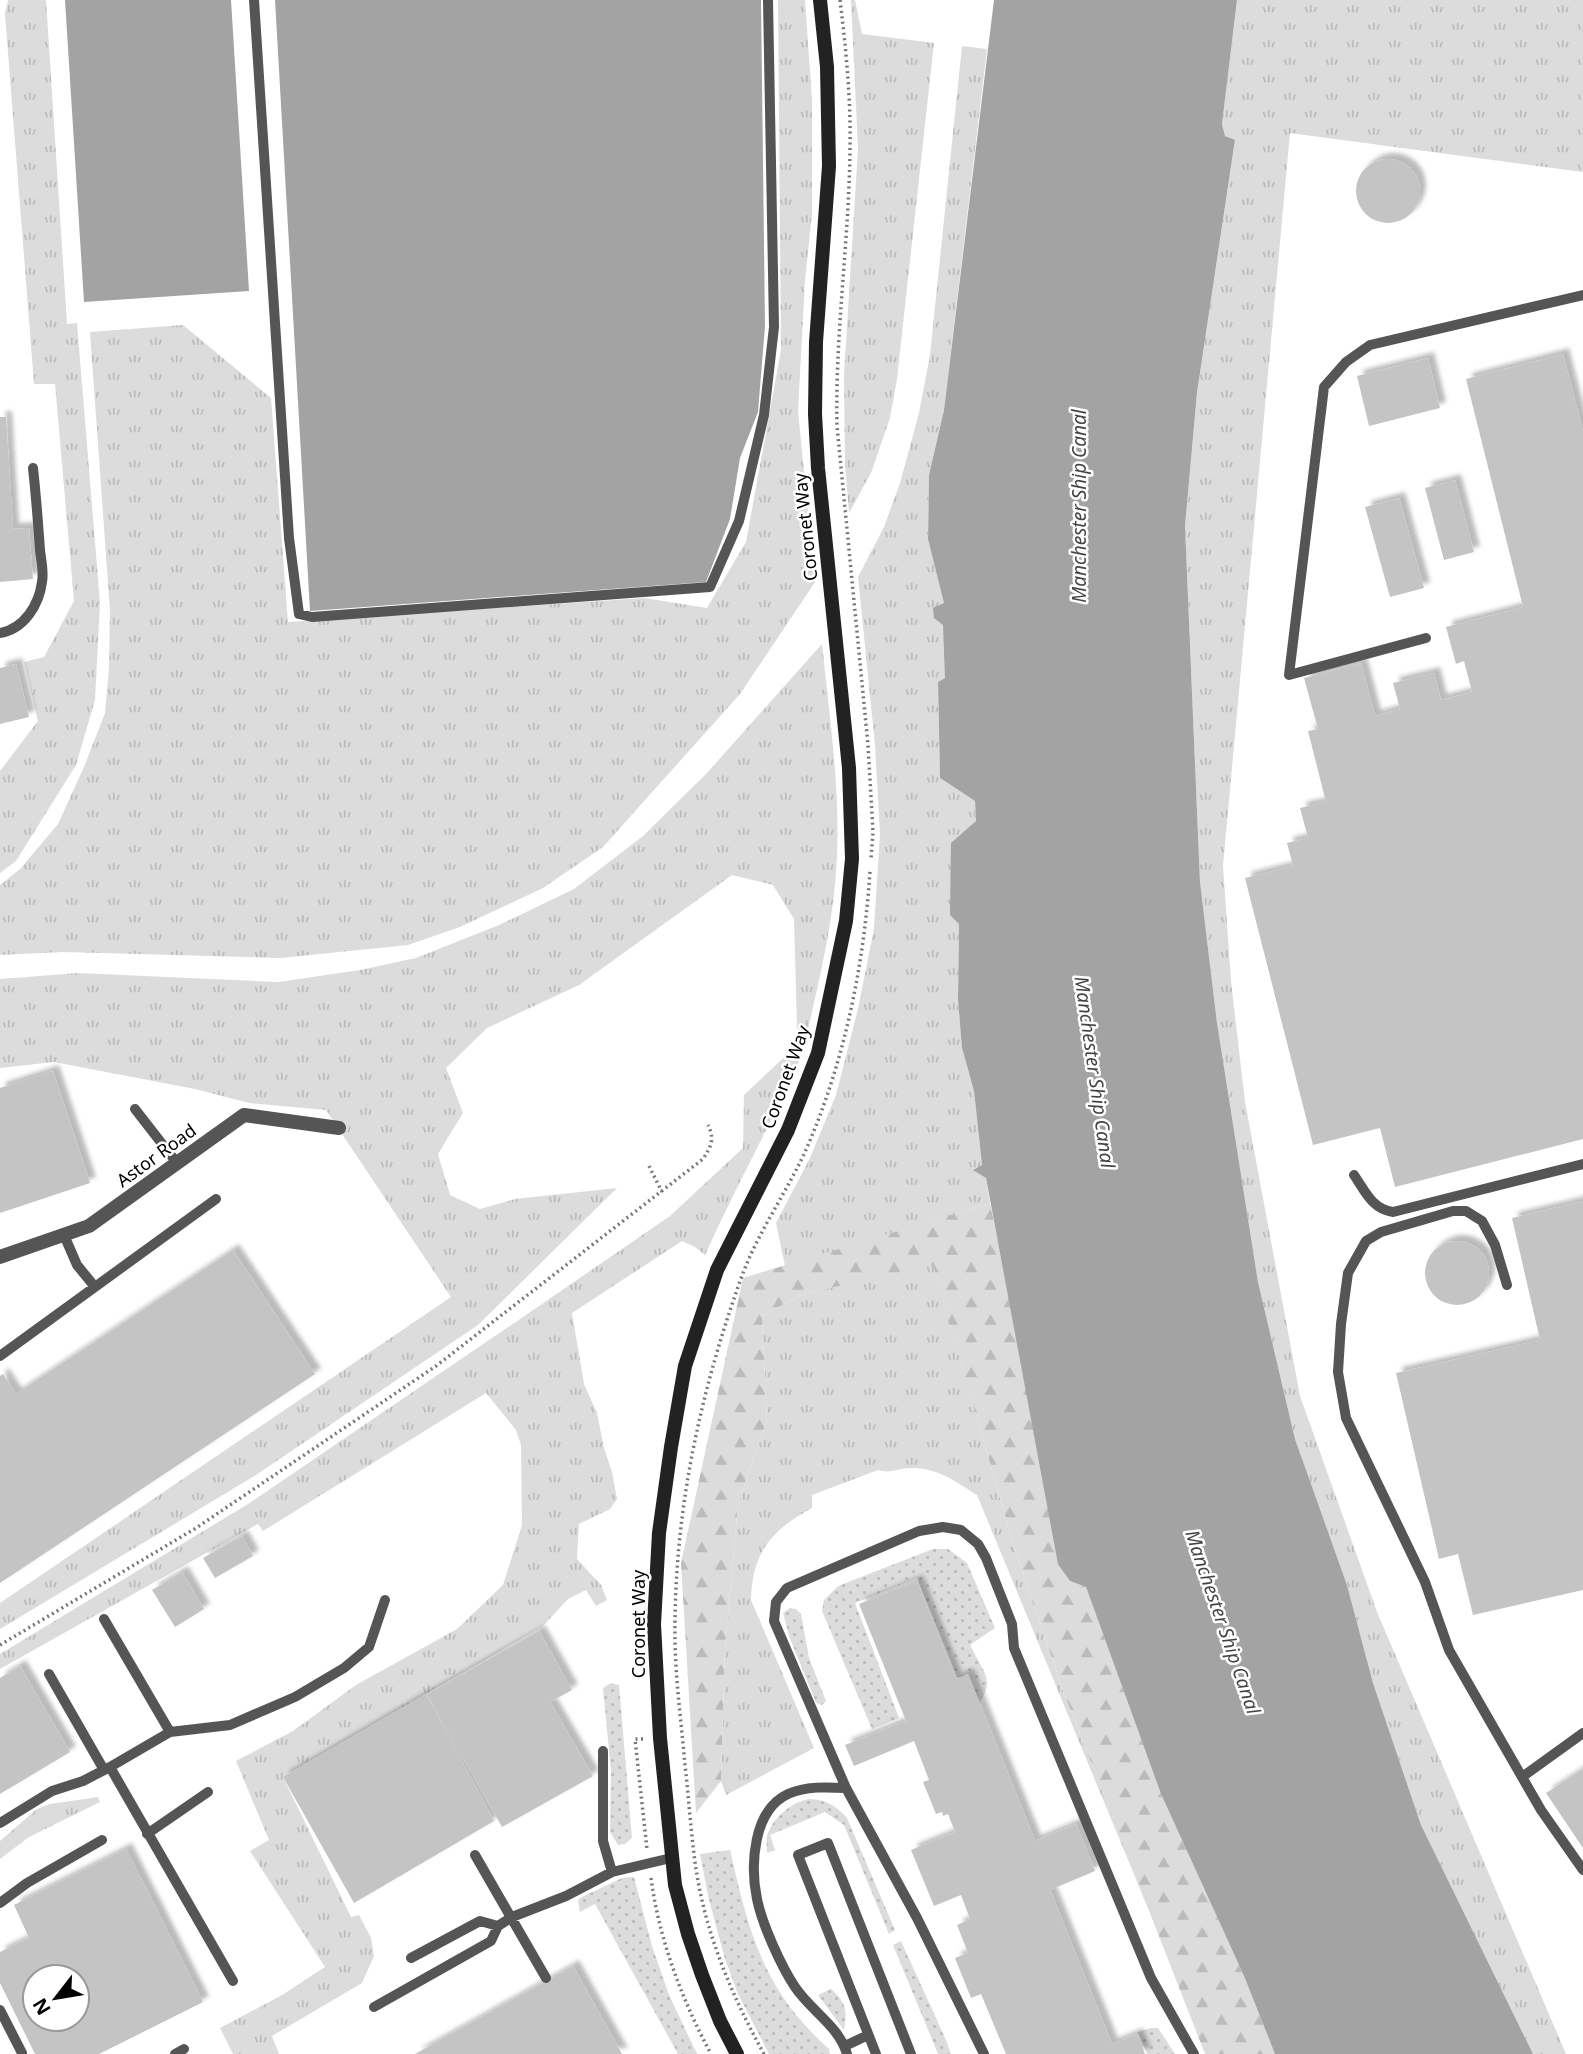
<svg xmlns="http://www.w3.org/2000/svg" width="1583" height="2054" font-family="'Noto Sans',sans-serif">
<defs>
<pattern id="grass-tufts" width="24" height="20" patternUnits="userSpaceOnUse" patternTransform="scale(1.75)"><rect width="24" height="20" fill="#dcdcdc"/><path d="M3 7l-1-3M5 7V3M7 7l1-3M15 17l-1-3M17 17v-4M19 17l1-3" fill="none" stroke="#bbb"/></pattern>
<pattern id="forest-firs" width="22" height="20" patternUnits="userSpaceOnUse" patternTransform="scale(1.75)"><rect width="22" height="20" fill="#dcdcdc"/><path d="M5 1l3.5 6h-7zM16 11l3.5 6h-7z" fill="#bbb"/></pattern>
<pattern id="garden-dots" width="8" height="8" patternUnits="userSpaceOnUse" patternTransform="scale(1.75)"><rect width="8" height="8" fill="#dcdcdc"/><path d="M2 2h.1M6 6h.1" fill="none" stroke="#bbb" stroke-width="1.8" stroke-linecap="round"/></pattern>
<filter id="shadow"><feDropShadow dx="6" dy="-6" stdDeviation="2" flood-color="#0004"/></filter>
</defs>
<rect width="100%" height="100%" fill="#fff"/>
<path fill="url(#grass-tufts)" d="M8,0H46L67,324L77,323L100,603L95,700L76,765L16,861L0,873V771L38,721L24,662L44,657L74,601L55,384H34L5,14Z
M778,0H805L812,100V214L805,280L798,411L815,582L740,694L603,847L543,888L460,927L408,945L280,958L63,952L0,955V885L20,869L58,824L84,767L105,713L109,668L110,611L90,332L183,325L271,398L288,622L644,598L707,608L746,542L781,350Z
M851,0H855L862,34L934,43L897,379L890,418L871,473L849,513L845,464L844,374L858,149Z
M1237,0H1583V172L1290,133L1223,866L1231,981L1245,1102L1300,1396L1377,1612L1566,2054H1533L1421,1825L1373,1683L1347,1585L1295,1439L1258,1282L1217,1023L1200,882L1185,526L1197,394L1235,141L1225,136L1222,124Z
M962,46L987,49L944,410L929,475L928,539L945,604V678L938,682L940,778L975,801L976,822L959,924L958,1000L962,1048L974,1091L982,1166L974,1169L986,1178L990,1203L785,1266L776,1223L810,1158L836,1095L858,1009L874,928L880,834L875,745L858,577L884,527L900,483L919,413L930,355Z
M822,644C830,723 843,804 835,884C830,939 816,993 804,1047L797,1027L794,919L773,885L732,875L579,985L487,1028L446,1068L463,1113L438,1154L450,1195L480,1209L515,1199L617,1188L478,1325L256,1475L0,1629V1603L451,1297L326,1110L249,1103L195,1089L54,1062L0,1068V979L78,973L279,982L360,970L416,958L499,925L574,889L643,836L706,774Z
M795,1047L801,1057C771,1124 735,1188 705,1255L695,1247L682,1241L572,1313L584,1384L597,1413L604,1448L612,1472L617,1499L610,1509L579,1524L577,1559L601,1585L607,1600L596,1606L586,1590L568,1599L543,1626L283,1777L351,1917L359,1915L371,1938L374,1956L362,1983L272,2036L279,2054H233L220,2028L282,1995L325,1967L250,1851L269,1840L236,1761L293,1731L356,1685L457,1629L503,1585L522,1525L521,1445L516,1430L486,1393L263,1531L258,1524L0,1669V1654L248,1504L523,1317L670,1216L743,1148L744,1095Z
M933,1264L1010,1533L1062,1688L1155,1925L977,1495C957,1482 936,1467 911,1468C899,1468 891,1474 878,1470L812,1495V1508C772,1530 752,1552 751,1600L814,1748L726,1795L721,1781L725,1647L738,1504L767,1420L762,1316L803,1294Z
M98,1797L100,1802L29,1837L0,1859V1841L37,1809L50,1804Z"/>
<path fill="url(#forest-firs)" d="M990,1203L1070,1581L1086,1587L1161,1794L1244,1976L1275,2054H1205L1062,1688L1010,1533L933,1265L803,1294L762,1316L767,1420L738,1504L725,1647L721,1781L696,1813L681,1563L743,1278Z"/>
<path fill="url(#garden-dots)" d="M933,1549H948L967,1563L995,1628L970,1645C987,1679 997,1680 972,1713L917,1578L855,1603L899,1718L872,1729L822,1611L824,1600L838,1586Z
M790,1608L796,1609L801,1614L809,1658L826,1701L822,1705L816,1703L789,1636L783,1613Z
M611,1683L619,1685L632,1838L625,1844L618,1845L610,1832L611,1771L603,1688Z
M810,1799C827,1800 836,1806 847,1818L895,1930L889,1934L844,1825L825,1812L770,1835L775,1850L767,1853C767,1848 766,1841 767,1836C772,1818 793,1801 810,1799Z
M730,1850C749,1933 763,1990 829,2049L830,2054H769L738,1994L725,1959L709,1900L700,1854Z
M634,1877L652,1946L669,1995L697,2054H678L595,1904L580,1912L578,1900L582,1897L622,1878Z
M901,1941L946,2040L951,2054H938L893,1945Z
M831,1989C847,2003 847,2011 844,2030L818,1995Z
M1151,2028H1158L1175,2054H1147L1138,2032Z"/>
<path fill="#a3a3a3" d="M65,0H231L249,291L84,302Z
M275,0H761L765,326L758,412L740,458L730,519L706,582L310,611Z
M994,0H1237L1222,124L1225,136L1235,140L1197,393L1185,526L1200,882L1217,1023L1258,1282L1295,1439L1347,1585L1373,1683L1421,1825L1533,2054H1275L1244,1976L1161,1794L1086,1587L1070,1581L1058,1564L986,1178L973,1170L982,1165L974,1091L962,1048L958,1000L959,924L950,915L951,843L976,821L975,801L940,778L938,682L945,678L943,625L934,618L933,608L944,603L928,539L929,475L944,410Z"/>
<path fill="#c4c4c4" fill-rule="evenodd" filter="url(#shadow)" d="M1356 191a32 32 0 1 1 64 0a32 32 0 1 1-64 0Z
M1563,354L1583,432V1139L1395,1187L1380,1128L1313,1145L1245,878L1293,866L1287,843L1308,838L1300,808L1326,802L1308,731L1318,729L1304,678L1361,663L1375,716L1400,709L1393,683L1434,673L1441,700L1472,692L1464,661L1456,664L1446,627L1523,607L1466,379Z
M1428,358L1440,408L1369,426L1357,376Z
M0,417H6L13,529L29,528L33,579L0,582Z
M1455,480L1474,552L1444,560L1425,488Z
M1399,498L1424,588L1390,597L1365,507Z
M16,664L29,717L0,724V668Z
M53,1071L90,1183L0,1213V1088Z
M1583,1201V1590L1473,1615L1458,1554L1439,1559L1396,1373L1540,1340L1512,1218Z
M1425 1273a32 32 0 1 1 64 0a32 32 0 1 1-64 0Z
M233,1250L315,1374L0,1583V1376L3,1374L16,1394Z
M242,1536L253,1556L215,1578L203,1558Z
M182,1572L204,1609L175,1627L152,1590Z
M917,1581L956,1679L968,1674L1035,1841L1076,1824L1095,1871L1050,1890L1112,2044L1137,2034L1145,2054H1006L981,1994L971,1998L955,1958L968,1953L957,1925L970,1919L961,1895L934,1906L911,1850L955,1832L948,1814L943,1816L942,1812L936,1814L923,1782L929,1780L914,1741L854,1766L845,1745L906,1721L859,1604Z
M539,1631L572,1690L550,1702L593,1776L502,1827L427,1694Z
M20,1666L70,1752L0,1794V1678Z
M426,1694L494,1821L354,1903L283,1777Z
M1583,1769V1848L1546,1793Z
M126,1849L203,2002L99,2054H35L0,1983V1952L29,1938L14,1905ZM35,1977H77V2019H35Z
M573,1966L622,2054H415Z"/>
<g fill="none" stroke-linecap="round" stroke-linejoin="round">
<path stroke="#777" stroke-width="3.5" stroke-dasharray="2 3.5" stroke-linecap="butt" d="M840,0C846,49 851,99 850,149C849,242 835,333 837,426L868,745L873,832L871,859
M649,1166L662,1192
M0,1645L196,1528L436,1366L703,1159C711,1147 715,1139 708,1125
M643,1739H635L647,1849
M651,1878C659,1939 682,2000 711,2054
M764,2054C732,1996 706,1935 696,1869C691,1835 689,1800 685,1765C681,1718 674,1670 675,1623C676,1502 702,1386 743,1273C759,1231 786,1193 805,1152C844,1064 864,966 870,871"/>
<path stroke="#555" stroke-width="10" d="M254,0L289,538L299,614L312,617L710,587L739,521L764,415L774,327L768,0
M0,633C24,629 39,605 42,582C44,572 41,560 40,550C38,522 36,495 33,468
M1426,638L1289,675L1324,387L1346,362L1370,345L1583,295
M135,1109L177,1163
M1354,1175C1365,1191 1372,1209 1393,1212L1583,1164
M64,1235L77,1265L95,1287
M1507,1285L1495,1245L1482,1221L1466,1211H1453L1381,1232L1366,1241L1348,1273L1341,1324L1338,1372L1346,1418L1425,1582L1449,1650L1522,1777
M0,1356L216,1199
M104,1619L170,1732
M49,1674L104,1770
M1583,1733L1522,1777L1541,1810L1583,1870
M603,1751V1841L612,1872
M110,1767L170,1732L230,1725L295,1697L344,1668L369,1647L385,1600
M846,1788L774,1621L776,1602L787,1588L919,1531L943,1527L961,1530L978,1544L986,1558L1012,1624L1014,1648L1151,1978L1194,2054
M0,1823L52,1791L83,1781L110,1767L233,1981
M147,1834L208,1792
M475,1855L546,1978
M0,1903L27,1883L102,1840
M498,1926L512,1917L566,1896L612,1872L671,1858
M374,2007L491,1941L498,1926L480,1921L411,1958
M0,2010L22,2053
M845,2046L868,2035
M175,2054L184,2049
M847,2054C839,2026 811,2011 795,1987C781,1966 762,1924 757,1899C750,1865 753,1810 788,1794C806,1786 827,1787 846,1788L917,1918L984,2054
M876,2054L798,1855L828,1843L911,2054"/>
<path stroke="#555" stroke-width="14" d="M0,1257L89,1226L244,1115L339,1128"/>
<path stroke="#222" stroke-width="14" d="M737,2054L720,2021L702,1975L688,1934L675,1885L660,1738L654,1624L659,1533L671,1447L685,1366L717,1270L788,1130L818,1053L846,921L852,859L849,768L818,468L815,414L816,342L829,166L827,67L820,0"/>
</g>
<g text-anchor="middle" dominant-baseline="central" stroke-width="5" stroke-linejoin="round" paint-order="stroke">
<g font-size="18" fill="#000" stroke="#fff">
<text transform="translate(805 527) rotate(-96)">Coronet Way</text>
<text transform="translate(785 1077) rotate(-70)">Coronet Way</text>
<text transform="translate(156 1155) rotate(-36)">Astor Road</text>
<text transform="translate(638 1624) rotate(-90)">Coronet Way</text>
</g>
<g font-size="19" font-style="italic" fill="#444" stroke="#fff">
<text transform="translate(1079 506) rotate(-90)">Manchester Ship Canal</text>
<text transform="translate(1095 1072) rotate(82)">Manchester Ship Canal</text>
<text transform="translate(1223 1622) rotate(71)">Manchester Ship Canal</text>
</g>
</g>
<g transform="translate(56 1998) rotate(239)"><circle r="33" fill="#ffffff" stroke="#999999" stroke-width="2"/>
<path d="M0-5L12 26L0 18L-12 26Z" fill="#000000"/>
<text y="-10" font-size="19" font-weight="bold" text-anchor="middle" fill="#000000">N</text>
</g>
</svg>
